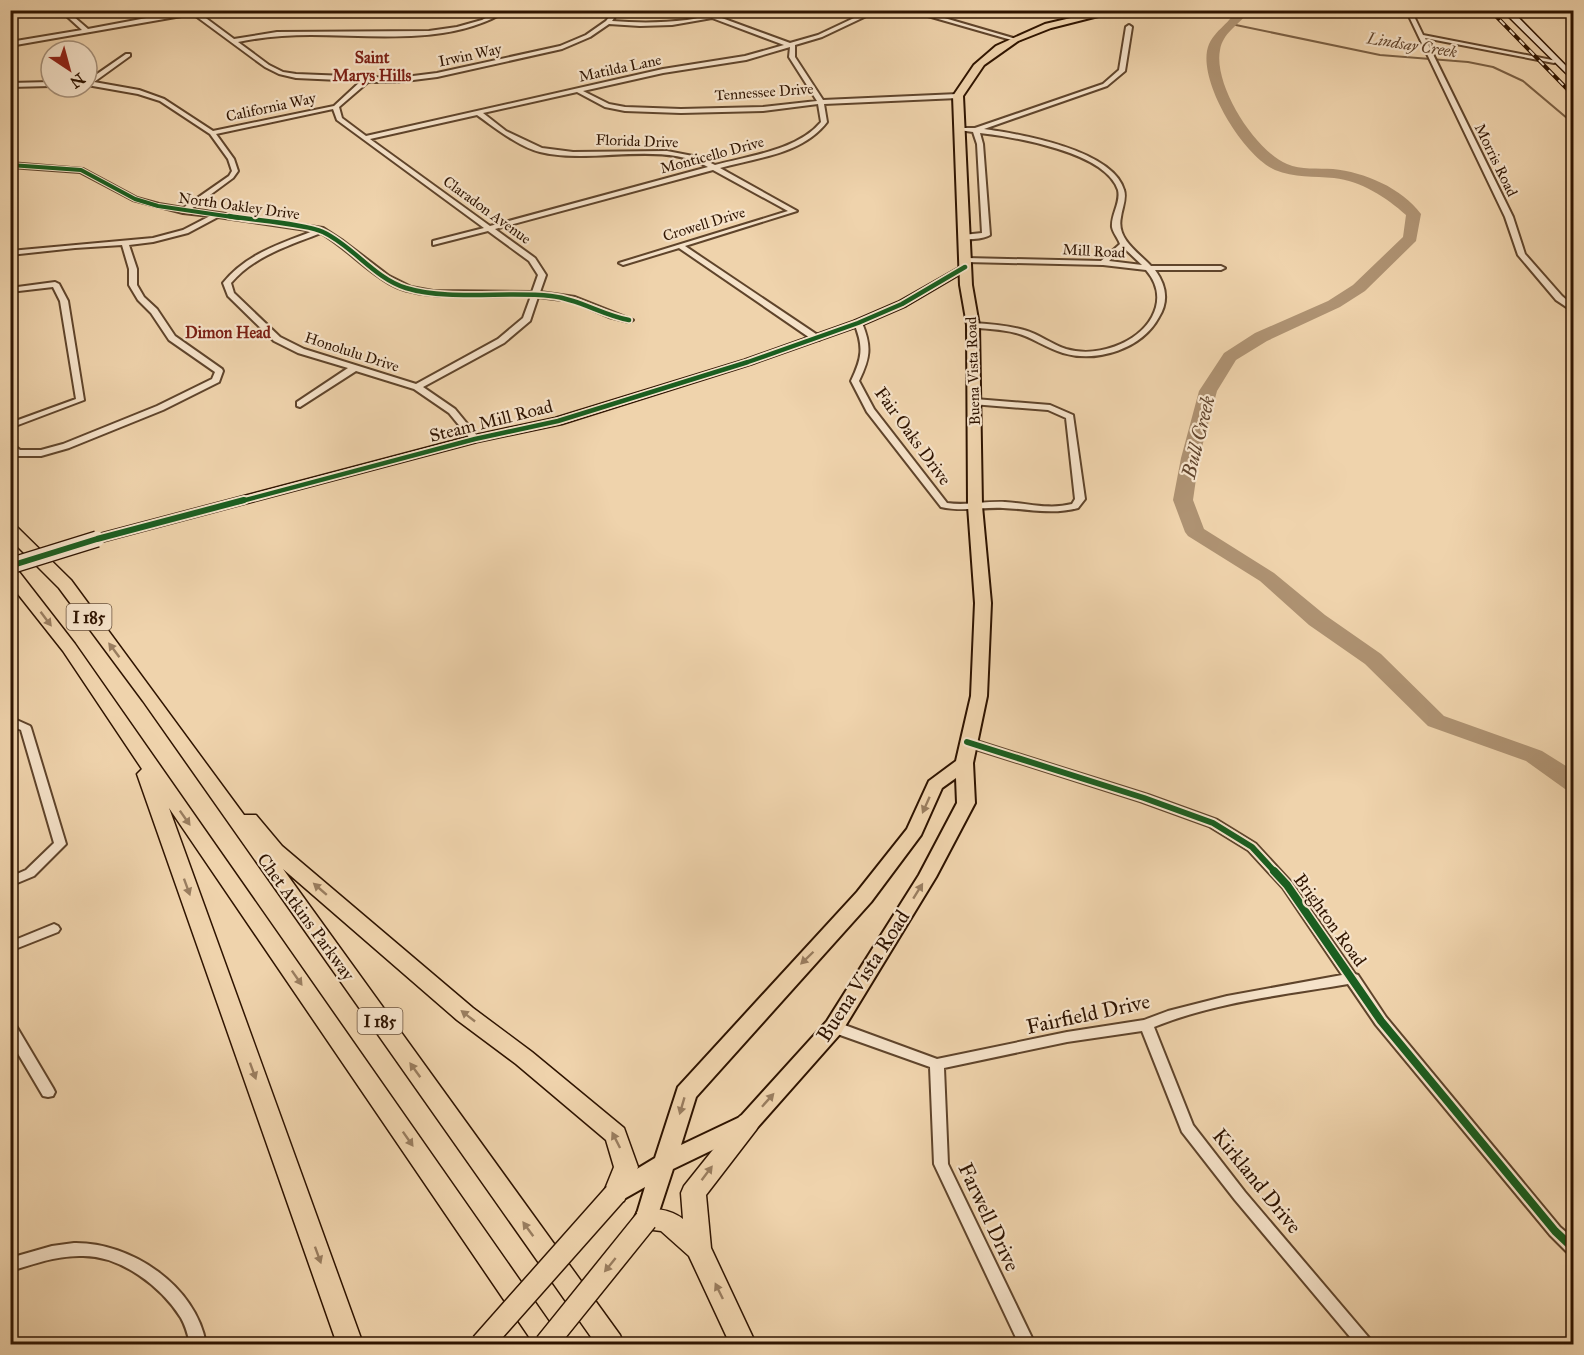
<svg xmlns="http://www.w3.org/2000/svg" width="1584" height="1355" font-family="'IM FELL Great Primer',serif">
<rect width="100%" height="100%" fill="#efd3ac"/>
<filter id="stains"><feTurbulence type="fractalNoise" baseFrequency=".00333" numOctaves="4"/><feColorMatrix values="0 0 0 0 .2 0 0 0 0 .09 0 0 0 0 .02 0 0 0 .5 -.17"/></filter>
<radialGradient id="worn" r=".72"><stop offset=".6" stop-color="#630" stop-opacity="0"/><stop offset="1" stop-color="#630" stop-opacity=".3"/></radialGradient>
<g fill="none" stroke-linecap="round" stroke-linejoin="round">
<path stroke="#7b6044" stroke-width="2" d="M1231,24L1380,55L1468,62L1493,67L1523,81L1574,124"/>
<path fill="#ae9272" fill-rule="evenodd" d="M1235,10H1247V14C1237,26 1223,33 1220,50C1213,85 1255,151 1287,164C1301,170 1318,168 1333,169C1364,172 1402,188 1421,214L1416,241L1365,291L1340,307L1267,341L1236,360L1217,391L1199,458L1193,500L1204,529L1274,573L1325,615L1381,654L1444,716L1542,751L1574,771V791L1565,789L1526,761L1428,726L1365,664L1309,625L1260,581L1188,536L1185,532L1173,500L1181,458L1199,391L1224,353L1255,333L1328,301L1353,285L1403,237L1406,215C1386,197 1361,181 1334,178C1314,176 1294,178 1275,170C1243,155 1201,86 1207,51C1211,31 1230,25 1235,10Z"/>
<defs>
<path id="street" d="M60,10H66L88,29L189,10H208L199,13L234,39L277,32L429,31L457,27L482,20L501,10H508C451,46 375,35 311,35C286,35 262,37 238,42L269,65L283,72L296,74L397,78L437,73L560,46L586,35L606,21L615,10H620L612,21C637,23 662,23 687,20C704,18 720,10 737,10L719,17L790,43L818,35L871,10H879L822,37L795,45V57L823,100L958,94L961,96L958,98L824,104L827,122C803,154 756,158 720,168L797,211L685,246L819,336V340H813L679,248L623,265L619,263L788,211L713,170L495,229L535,258L546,275L540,292L575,297L633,320L629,322L609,317L571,301L538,297L530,321L504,343L423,387L455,409L478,437V441H472L449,413L414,389L356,371L300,407L297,406V402L348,368L298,353L274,341L228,296L223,283C246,254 280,244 313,231L218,217L188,233L153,242L129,245L137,269V285L144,297L157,309L175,336L222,369L223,371L219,382L163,410L69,448L41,456H18L10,451V443L20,450H41L63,444L157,406L212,379L215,372L169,340L151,313L138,300L129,285V269L122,245L75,248L10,255V251L153,238L183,230L210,216L183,213L133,200L80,172L10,167V163L83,169L137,198L159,204L183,208L229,176L232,171L228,159L210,134L160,101L138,94L87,85V81L126,54H130V56L94,82L139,90L164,99L213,131L334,106L361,81L296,78L279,74L265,67L193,14L10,46V42L82,30ZM712,18L784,45L745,56L663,69L366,136L342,118L339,107L368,82H397L437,77L562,49L590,37L609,24L640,26L672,25ZM790,47L789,57L817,101L763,107L681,109L625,107L609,104L583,91L663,73L746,60ZM577,92L605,107L625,111L681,113L763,111L818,104L821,122C798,150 749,156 715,165L698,157L667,151L573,152L542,148L506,131L483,113ZM333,109L337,120L484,228L433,241V245L488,231L529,261L538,275L532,292L433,291L411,287L389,276L343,241L323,228L191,209L233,178L238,171L234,159L216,134ZM477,115C494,127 519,147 540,152C594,165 659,140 708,167L490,226L370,139ZM321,233C347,248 366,271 392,285C423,302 494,295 531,296L523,318L498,339L416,384L304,349L280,337L234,293L231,283C254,256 288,246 321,233Z
M907,10H917L1020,40L1015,41Z
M1406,10H1411L1423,35L1557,61L1554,63L1425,38L1513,217L1525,254L1562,296L1574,306V312L1556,300L1518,255L1505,217Z
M1129,25L1132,27L1125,71L1107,86L984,129C1020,134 1113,150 1124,190C1127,199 1122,208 1121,217C1116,239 1138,252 1151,266H1221L1225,268L1221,270H1155C1166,285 1169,301 1159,317C1142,349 1097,363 1063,353C1046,348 1032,337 1016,333C1001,329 985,329 970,327V323H973C990,324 1007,325 1024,330C1039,334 1051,344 1066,349C1096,358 1137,344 1152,317C1161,300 1158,284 1146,270L1103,265L966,262L962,260L966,258L1101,261L1120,244C1118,238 1113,233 1112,227C1111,214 1121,203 1118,190C1106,152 1014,137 980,133L983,144L990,235C983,239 966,241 959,237L963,235L982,233L977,144L973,132L959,130V128H975L1103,84L1119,70L1126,27ZM1124,248L1142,265L1109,261Z
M51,82V86L10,87V83Z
M55,282L59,284L68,301L84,400L10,428V423L76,399L60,301L53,287L10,292V288Z
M855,321H858L862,323C872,347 870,358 859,381L874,409L947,503C966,506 985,501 1005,502C1027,503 1049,510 1072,504L1075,499L1066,418L1048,410L972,404L971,402L975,399L1050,405L1073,415L1085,499L1078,508C1052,515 1029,509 1003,508C982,507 961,512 941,507L867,412L851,381C862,358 864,347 854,323Z
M10,717L30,726L31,728L66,844L34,876L10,886V877L26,870L54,843L21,730L10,725Z
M967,738L1148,795L1217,820L1256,844L1291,882L1355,974L1358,975L1386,1017L1560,1227L1574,1239V1255L1569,1254L1550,1235L1376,1025L1348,984C1284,995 1215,1002 1154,1027L1193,1125L1245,1192L1370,1339L1373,1344H1356L1235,1200L1182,1132L1142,1031L1067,1042L944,1068L948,1164L1035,1344H1019L934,1164L930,1067L829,1031L827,1027L829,1023L834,1022L839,1023L937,1059L1067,1032L1144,1020L1168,1011L1227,996L1342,975L1283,888L1248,850L1209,826L1140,801L963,745L962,742Z
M54,924L58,926L60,929L58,932L10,951V942Z
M10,1023L15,1024L53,1088L55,1092L53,1096L48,1097L43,1096L10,1040Z
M74,1243C131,1242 196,1286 206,1344H190C188,1335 186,1327 181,1318C161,1286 121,1256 83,1256C58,1255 34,1264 10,1271V1258L52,1246Z"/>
<path id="secondary" d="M1502,10H1511L1574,74V81Z
M965,264L969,265V269L906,306L862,325L752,364L562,424L477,442L97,543L90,539L92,536L471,436L555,418L744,360L854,321L898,302Z"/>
<path id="primary" d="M1101,11L1122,10L1051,28L1018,41L984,65L963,96L972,285L979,325L982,506L991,603L987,696L973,763L975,803L936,877L841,1033L756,1129L673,1169L654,1227L646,1230L638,1227L635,1220L645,1187L615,1204L607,1201L604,1194L607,1187L655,1158L678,1087L857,892L907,829L929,781L956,761L971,696L975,603L968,506L967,325L960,285L953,96L974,65L996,46L1045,24ZM956,778L957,803L919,875L827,1021L740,1117L681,1145L696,1097L871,902L921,835L942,788Z"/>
<path id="highway" d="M10,524L16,526L71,580L244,815H256L282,846L473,1008L532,1052L624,1128L638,1167L624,1201L615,1204L606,1201L603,1194L614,1167L606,1140L516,1064L457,1020L283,869L620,1335L624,1344H596L143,701L59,588L10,539Z
M10,567L16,568L75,644L558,1335L562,1344H534L169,808L363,1344H337L137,774L142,769L63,651L10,584Z
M748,1113L756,1116L760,1123L756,1130L706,1195L711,1248L756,1344H730L689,1256L661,1231L637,1228L633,1220L637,1212C653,1207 670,1209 683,1219L681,1193L684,1186L740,1116Z"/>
</defs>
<use href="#street" stroke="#5f442b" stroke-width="4"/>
<use href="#secondary" stroke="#2f1400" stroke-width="3"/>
<use href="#primary" stroke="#2f1400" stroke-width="4"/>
<use href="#highway" stroke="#2f1400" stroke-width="3"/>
<use href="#street" fill="#f5e2c9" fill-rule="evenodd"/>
<use href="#secondary" fill="#f5e2c9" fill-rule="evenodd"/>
<use href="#primary" fill="#efd3ac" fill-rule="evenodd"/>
<use href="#highway" fill="#efd3ac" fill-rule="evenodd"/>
<defs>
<path id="rail" d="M1490,10L1574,96"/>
</defs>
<use href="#rail" stroke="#2f1400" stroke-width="4"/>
<use href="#rail" stroke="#f5e2c9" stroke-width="2" stroke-dasharray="7" stroke-linecap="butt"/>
<defs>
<path id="secondary-bridge" d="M10,566L97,539"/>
<path id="primary-bridge" d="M482,1344L615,1194
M546,1344L646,1220"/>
</defs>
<use href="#secondary-bridge" stroke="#2f1400" stroke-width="18" stroke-linecap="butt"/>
<use href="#primary-bridge" stroke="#2f1400" stroke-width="25" stroke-linecap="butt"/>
<use href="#secondary-bridge" stroke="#f5e2c9" stroke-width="15"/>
<use href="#primary-bridge" stroke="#efd3ac" stroke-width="22"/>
<defs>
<path id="cycleway-far3" d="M10,165L81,170L135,199L158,206L239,218"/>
<path id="cycleway-far2" d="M229,216C250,220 307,224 323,232C353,246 374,278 406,288C448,301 506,291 551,296C579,299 602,315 629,320
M238,502L475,439L558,421L748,362L858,323L902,304L965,267"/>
<path id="cycleway-far1" d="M10,566L97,539L244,500
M967,742L1144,798L1213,823L1252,847L1275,872"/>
<path id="cycleway" d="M1274,871L1287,885L1381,1021L1555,1231L1574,1249"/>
</defs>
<use href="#cycleway-far3" stroke="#f5e2c9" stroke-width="6"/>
<use href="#cycleway-far2" stroke="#f5e2c9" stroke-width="8"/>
<use href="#cycleway-far1" stroke="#f5e2c9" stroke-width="10"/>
<use href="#cycleway" stroke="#f5e2c9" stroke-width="11"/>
<use href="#cycleway-far3" stroke="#1b5e20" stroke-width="4"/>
<use href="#cycleway-far2" stroke="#1b5e20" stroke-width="4.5"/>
<use href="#cycleway-far1" stroke="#1b5e20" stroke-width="6"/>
<use href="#cycleway" stroke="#1b5e20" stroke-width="8"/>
</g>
<defs><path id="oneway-solid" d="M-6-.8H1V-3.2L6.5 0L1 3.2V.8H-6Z" transform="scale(1.5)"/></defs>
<g fill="#997d5f">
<use href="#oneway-solid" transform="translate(46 619) rotate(53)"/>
<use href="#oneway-solid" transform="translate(114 650) rotate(-127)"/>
<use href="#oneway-solid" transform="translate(926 805) rotate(114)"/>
<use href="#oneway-solid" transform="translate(185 818) rotate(55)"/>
<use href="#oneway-solid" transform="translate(187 887) rotate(70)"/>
<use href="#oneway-solid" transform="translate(320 889) rotate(-139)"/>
<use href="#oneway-solid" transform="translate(918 891) rotate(-58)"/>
<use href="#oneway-solid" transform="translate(807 958) rotate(136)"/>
<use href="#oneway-solid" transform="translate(297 978) rotate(55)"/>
<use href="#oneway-solid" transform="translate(468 1016) rotate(-142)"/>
<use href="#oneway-solid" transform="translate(415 1070) rotate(-126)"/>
<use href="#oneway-solid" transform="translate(253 1071) rotate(70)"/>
<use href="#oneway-solid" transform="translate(768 1100) rotate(-48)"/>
<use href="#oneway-solid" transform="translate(682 1106) rotate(106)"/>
<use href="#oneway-solid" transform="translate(408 1139) rotate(55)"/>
<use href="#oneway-solid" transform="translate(616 1140) rotate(-117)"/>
<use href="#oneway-solid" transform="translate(707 1173) rotate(-53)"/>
<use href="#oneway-solid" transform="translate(528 1229) rotate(-126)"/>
<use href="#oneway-solid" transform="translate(318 1255) rotate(70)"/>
<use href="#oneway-solid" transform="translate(610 1265) rotate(129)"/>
<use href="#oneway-solid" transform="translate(719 1291) rotate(-116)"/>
</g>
<g text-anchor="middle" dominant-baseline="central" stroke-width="4.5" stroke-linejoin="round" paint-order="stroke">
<g font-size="15" fill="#2f1400" stroke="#f5e2c9">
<text transform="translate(470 55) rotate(-12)">Irwin Way</text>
<text transform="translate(620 68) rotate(-12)">Matilda Lane</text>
<text transform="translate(764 92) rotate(-4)">Tennessee Drive</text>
<text transform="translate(271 107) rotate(-12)">California Way</text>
<text transform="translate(637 141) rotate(2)">Florida Drive</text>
<text transform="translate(712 155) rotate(-15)">Monticello Drive</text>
<text transform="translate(1496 160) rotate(64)">Morris Road</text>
<text transform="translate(239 206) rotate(8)">North Oakley Drive</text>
<text transform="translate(487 210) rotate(36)">Claradon Avenue</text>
<text transform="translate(704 224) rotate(-17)">Crowell Drive</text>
<text transform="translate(1094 251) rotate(3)">Mill Road</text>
<text transform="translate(352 352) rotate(18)">Honolulu Drive</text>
<text transform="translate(973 371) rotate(-92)">Buena Vista Road</text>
</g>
<g font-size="16" font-style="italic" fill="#62462e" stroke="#f5e2c9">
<text transform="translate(1412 45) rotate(9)">Lindsay Creek</text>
</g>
<g font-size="16" font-weight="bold" fill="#7a1f14" stroke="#f5e2c9">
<text x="372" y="57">Saint<tspan x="372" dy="18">Marys Hills</tspan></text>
<text x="228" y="332">Dimon Head</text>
</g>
<g fill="#f5e2c9" stroke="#6a523c" stroke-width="1.5">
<rect x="66.5" y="604" width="45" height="26" rx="4.5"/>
<rect x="357.5" y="1008" width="45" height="26" rx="4.5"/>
</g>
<g font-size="16" font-weight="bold" fill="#2f1400">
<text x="89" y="617">I 185</text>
<text x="380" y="1021">I 185</text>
</g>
<g font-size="18" fill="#2f1400" stroke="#f5e2c9">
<text transform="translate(491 421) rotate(-14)">Steam Mill Road</text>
<text transform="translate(913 436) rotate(54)">Fair Oaks Drive</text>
<text transform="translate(306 917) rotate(54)">Chet Atkins Parkway</text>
<text transform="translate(1330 920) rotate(54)">Brighton Road</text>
</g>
<g font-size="20" font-style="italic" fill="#62462e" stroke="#f5e2c9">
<text transform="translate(1198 437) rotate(-76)">Bull Creek</text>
</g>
<g font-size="21" fill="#2f1400" stroke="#f5e2c9">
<text transform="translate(863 976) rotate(-57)">Buena Vista Road</text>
<text transform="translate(1088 1014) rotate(-12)">Fairfield Drive</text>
<text transform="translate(1257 1181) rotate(51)">Kirkland Drive</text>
<text transform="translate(989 1217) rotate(65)">Farwell Drive</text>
</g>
</g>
<rect width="1584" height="1355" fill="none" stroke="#efd3ac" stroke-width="36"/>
<rect x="12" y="12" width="1560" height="1331" fill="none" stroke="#2f1400" stroke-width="3"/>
<rect x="18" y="18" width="1548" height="1319" fill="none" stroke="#2f1400" stroke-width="1.5"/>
<g transform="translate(69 69) rotate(144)"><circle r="28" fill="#f5e2c9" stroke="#a69079" stroke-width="1.5"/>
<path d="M0-4.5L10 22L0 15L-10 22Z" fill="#8f2418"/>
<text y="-9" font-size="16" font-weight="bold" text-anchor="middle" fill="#2f1400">N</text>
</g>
<rect width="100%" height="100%" filter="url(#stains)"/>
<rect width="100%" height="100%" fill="url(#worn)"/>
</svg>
